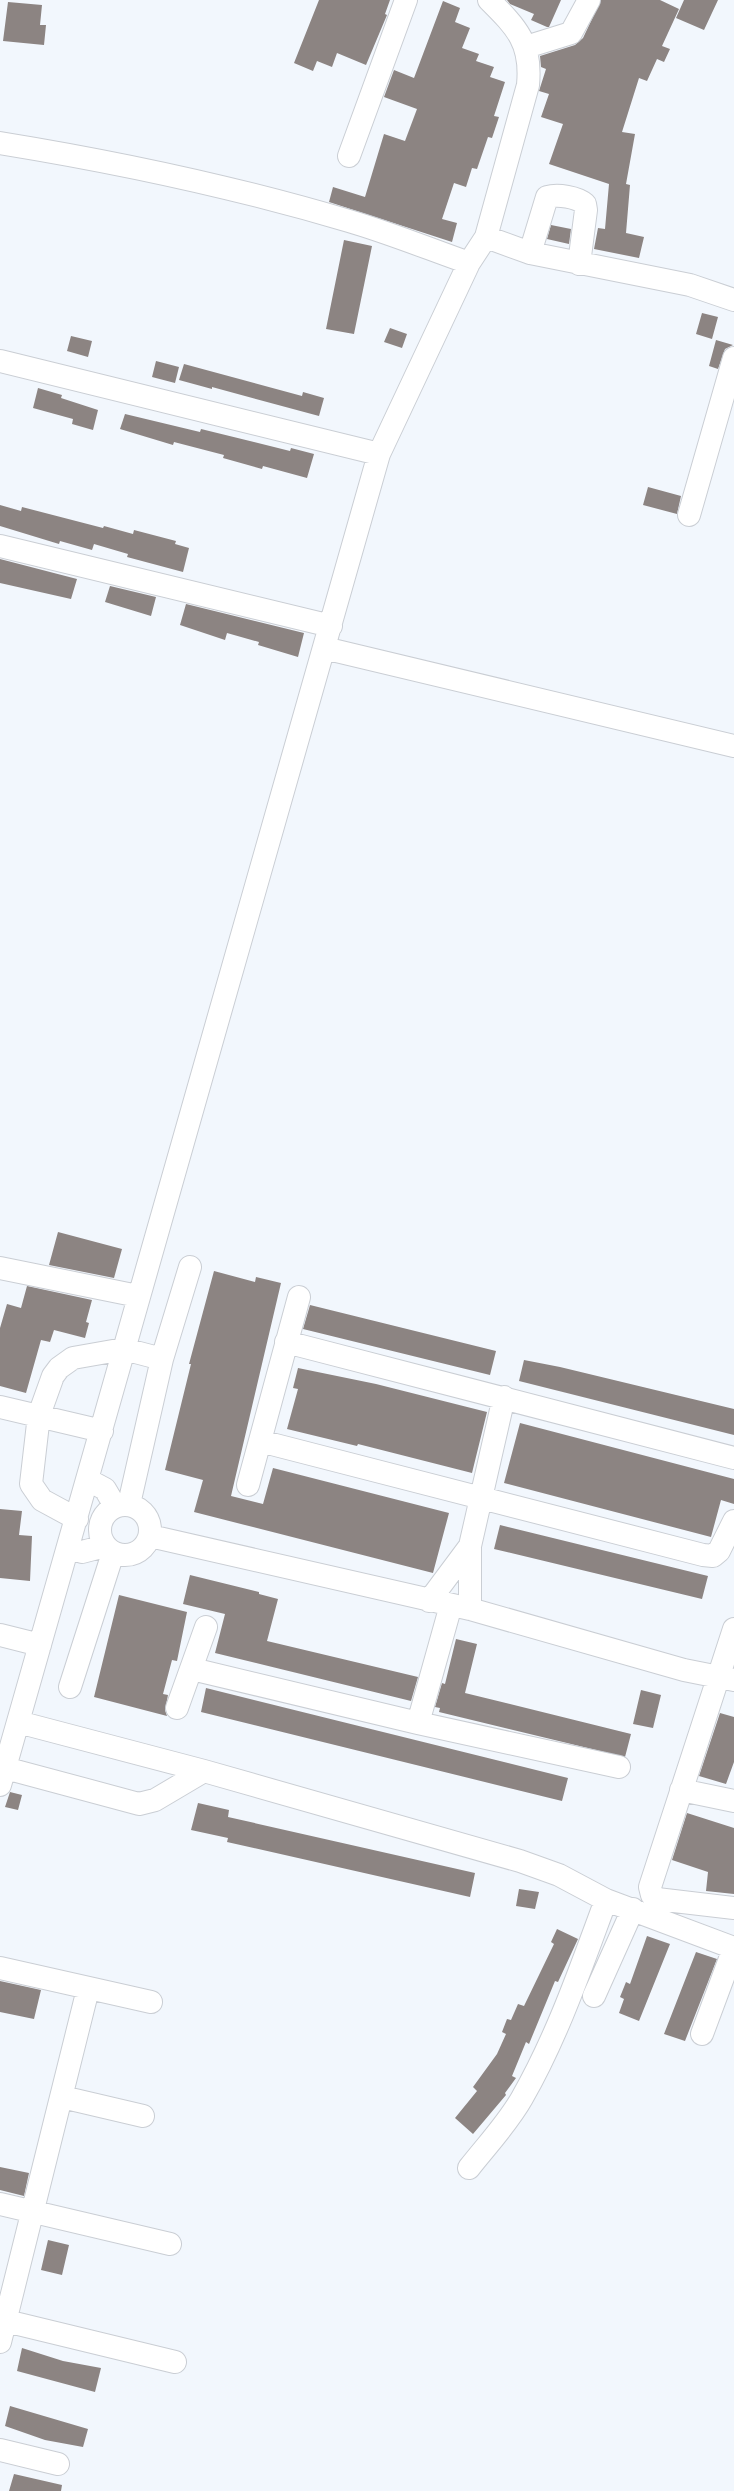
<svg xmlns="http://www.w3.org/2000/svg" width="734" height="2491" font-family="Raleway,sans-serif">
<rect width="100%" height="100%" fill="#f2f7fd"/>
<path fill="#8c8482" d="M319,0H390L385,14L387,15L366,65L337,53L332,67L317,61L313,71L294,63Z
M507,0H561L549,27H547L531,20L534,14L510,4Z
M601,0H660L679,9L662,46L670,49L664,62L657,59L647,81L639,78L622,132L635,134L626,184L630,185L626,233L644,237L639,258L594,249L598,228L605,229L609,184L549,164L563,124L541,117L549,94L539,91L546,69L541,67L540,56L575,45L583,38Z
M684,0H718L704,30L676,18Z
M443,1L460,8L455,22L470,28L462,48L479,54L476,61L494,67L490,77L505,82L494,116L499,117L492,138L488,137L477,169L472,168L466,187L454,183L442,219L457,223L452,242L329,202L333,187L365,197L384,134L405,141L417,109L384,97L394,70L414,78Z
M8,2L42,5L40,25H46L44,45L3,41Z
M551,225L571,229L569,244L547,239Z
M344,240L372,246L354,334L326,329Z
M702,313L718,317L712,339L696,334Z
M390,328L407,334L402,348L384,342Z
M71,336L92,341L88,357L67,351Z
M716,340L733,345L725,349L718,369L709,366Z
M156,361L179,367L175,383L152,377Z
M184,364L302,396L303,392L324,398L319,416L212,387V389L179,380Z
M38,388L62,395L61,398L98,410L93,430L72,424L73,419L33,408Z
M125,414L200,432L201,429L290,451L291,448L314,454L307,478L263,466L262,469L223,458L224,455L174,442L173,445L120,429Z
M648,487L681,496L677,514L643,505Z
M0,505L21,511L22,507L103,528L104,526L133,534L134,530L176,541L175,544L189,548L183,572L127,557L128,554L94,544L92,550L60,541L59,544L0,526Z
M0,559L77,579L71,599L0,583Z
M110,586L156,597L151,616L105,602Z
M186,604L304,633L298,657L258,645L259,642L227,633L225,640L180,625Z
M58,1232L122,1249L114,1278L49,1265Z
M214,1271L255,1282L256,1277L281,1283L231,1496L263,1504L273,1468L449,1513L433,1573L194,1512L203,1480L165,1470L191,1364H189Z
M27,1286L92,1300L86,1322L89,1323L85,1338L54,1330L50,1342L41,1340L26,1393L0,1386V1328L7,1304L21,1308Z
M310,1305L496,1351L490,1375L303,1329Z
M524,1360L560,1367L734,1409V1435L519,1381Z
M298,1368L376,1384L487,1412L472,1473L358,1444L357,1446L287,1429L298,1389L293,1388Z
M520,1423L734,1479V1504L721,1500L711,1537L504,1483Z
M0,1509L22,1511L19,1535L32,1536L30,1581L0,1578Z
M500,1525L708,1576L702,1599L494,1549Z
M190,1575L259,1592V1594L278,1599L267,1641L418,1677L411,1701L215,1653L225,1614L183,1604Z
M119,1595L187,1612L177,1661L172,1660L163,1694L168,1695L165,1710L167,1716L94,1697Z
M456,1639L477,1644L465,1693L631,1734L625,1757L439,1712L440,1708L435,1707L442,1683L445,1684Z
M206,1688L568,1778L562,1801L201,1712Z
M641,1690L661,1695L653,1728L633,1724Z
M720,1713L734,1717V1762L726,1784L699,1776Z
M10,1792L22,1795L18,1810L5,1807Z
M198,1803L229,1810L228,1817L475,1873L470,1897L227,1842L228,1838L191,1830Z
M687,1813L734,1828V1894L706,1891L708,1872L672,1860Z
M519,1889L539,1892L535,1909L516,1906Z
M557,1929L578,1939L558,1982L555,1981L529,2044L526,2042L512,2076L516,2078L505,2093L506,2095L473,2134L455,2118L477,2091L473,2087L497,2054L506,2034L502,2032L507,2019L511,2020L518,2004L524,2006L554,1944L551,1942Z
M647,1936L670,1944L639,2021L619,2013L624,1999L620,1997L626,1982L630,1984Z
M696,1952L717,1959L685,2041L664,2034Z
M0,1981L41,1990L34,2019L0,2012Z
M0,2167L29,2173L24,2196L0,2190Z
M48,2240L69,2245L62,2275L41,2270Z
M22,2348L63,2361L101,2368L95,2392L17,2371Z
M10,2406L88,2429L83,2447L45,2440L5,2426Z
M14,2474L62,2485L61,2491H9Z"/>
<g fill="none" stroke-linecap="round" stroke-linejoin="round">
<defs>
<path id="minor" d="M526,47L571,33L589,0
M0,143C117,162 235,187 349,221C390,233 429,249 469,263
M349,156L406,0
M486,237L530,253L690,285L734,300
M530,253L547,197C558,194 577,197 585,204L586,210L579,264
M0,361L379,454
M689,515L734,358
M0,546L331,626
M324,648L734,746
M0,1268L138,1296
M286,1342L734,1458
M0,1407L102,1431
M260,1441L703,1555L713,1556L719,1551L734,1521
M88,1480L105,1489L115,1506
M248,1485L299,1297
M129,1504L162,1359L190,1267
M100 1530a25 25 0 1 1 50 0a25 25 0 1 1-50 0Z
M77,1519L42,1500L31,1484L39,1415L53,1376L59,1368L73,1358L124,1349L162,1359
M150,1536L470,1609L684,1670L734,1680
M470,1546L504,1397
M68,1547L82,1552L105,1546
M429,1601L470,1546V1609
M734,1629L650,1887L652,1895L657,1899L734,1908
M0,1635L40,1645
M192,1669L418,1723L619,1767
M70,1687L113,1553
M177,1708L206,1627
M18,1722L204,1771L520,1861L559,1875L606,1900L734,1948
M418,1723L451,1605
M5,1768L139,1804L155,1800L204,1771
M0,1785L379,454L469,263L486,237L528,85C532,43 517,28 489,0
M681,1790L734,1801
M0,1968L151,2002
M594,1996L633,1909
M702,2034L734,1948
M62,2097L143,2116
M469,2168C487,2145 508,2123 522,2098C558,2035 581,1967 606,1900
M0,2204L170,2244
M6,2321L175,2362
M0,2342L88,1989
M0,2450L58,2464"/>
</defs>
<use href="#minor" stroke="#caced4" stroke-width="24"/>
<use href="#minor" stroke="#fff" stroke-width="22"/>
</g>
</svg>
